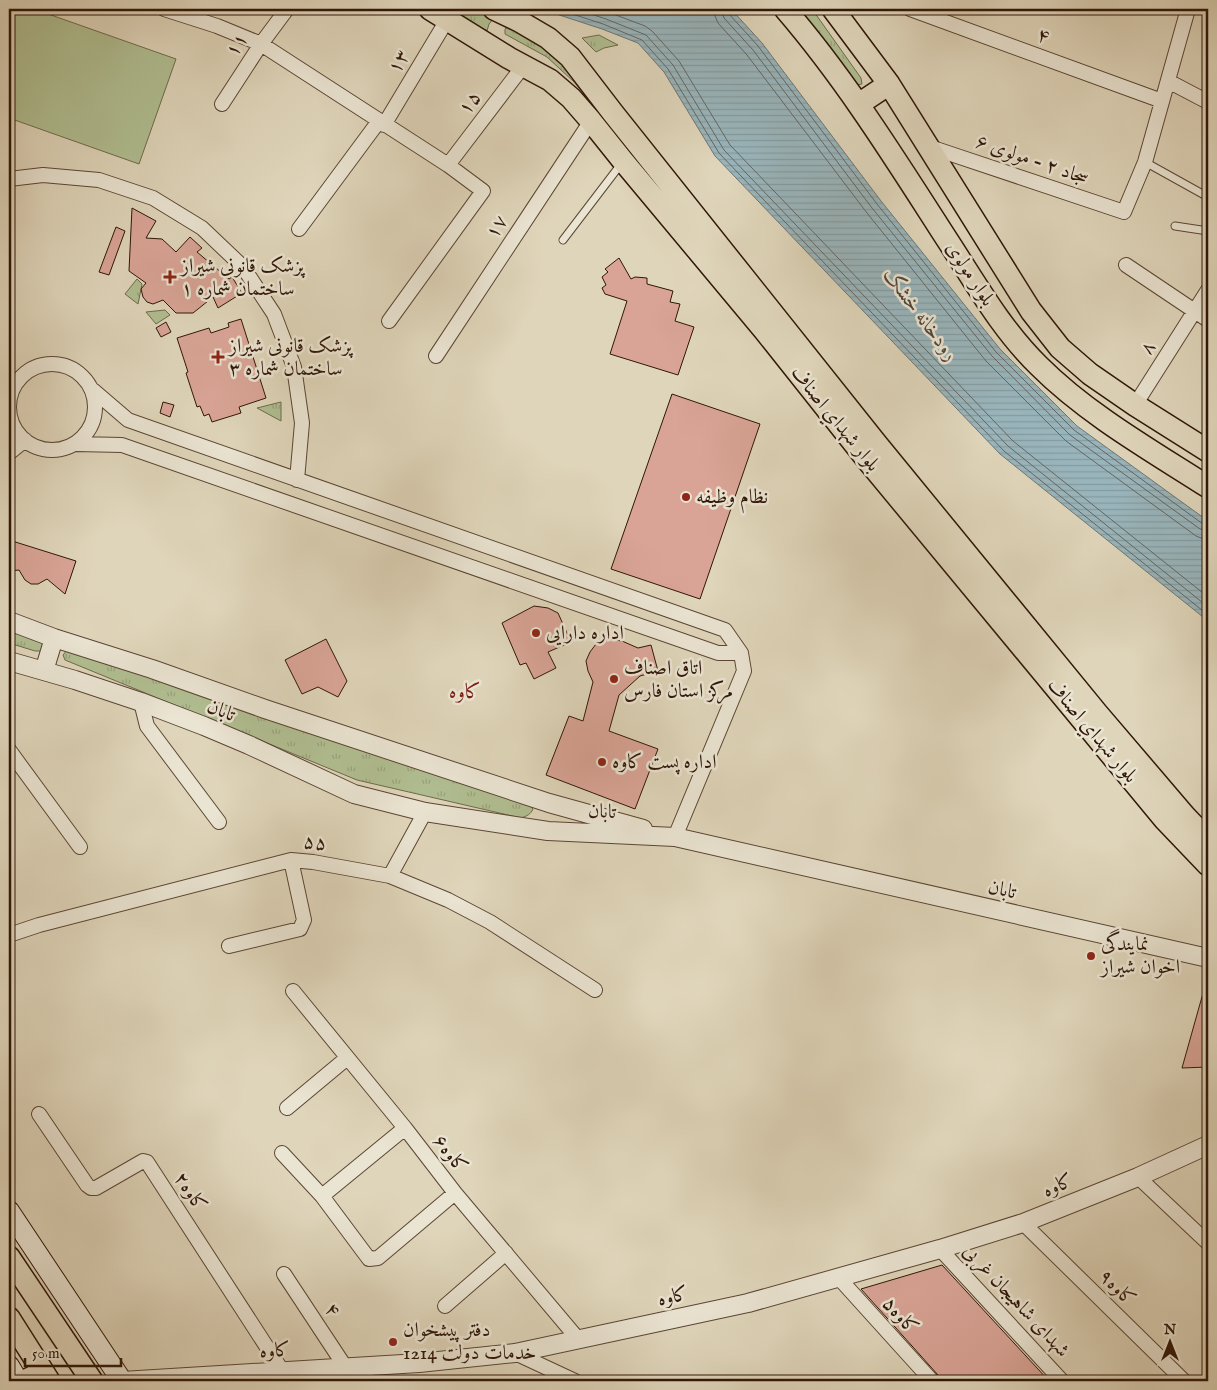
<svg xmlns="http://www.w3.org/2000/svg" width="1217" height="1390" font-family="'IM FELL English',Amiri,serif">
<defs>
<pattern id="grass-tufts" width="24" height="20" patternUnits="userSpaceOnUse" patternTransform="scale(1.25)"><rect width="24" height="20" fill="#b0be91"/><path d="M3 7l-1-3M5 7V3M7 7l1-3M15 17l-1-3M17 17v-4M19 17l1-3" fill="none" stroke="#98a37c"/></pattern>
<pattern id="water-rules" width="6" height="5" patternUnits="userSpaceOnUse" patternTransform="scale(1.25)"><rect width="6" height="5" fill="#99b5bc"/><path d="M0 2.5h6" fill="none" stroke="#849ba0"/></pattern>
</defs>
<rect width="100%" height="100%" fill="#dfd5ba"/>
<filter id="stains"><feTurbulence type="fractalNoise" baseFrequency=".004" numOctaves="4"/><feColorMatrix values="0 0 0 0 .2 0 0 0 0 .09 0 0 0 0 .02 0 0 0 .5 -.17"/></filter>
<radialGradient id="worn" r=".72"><stop offset=".6" stop-color="#630" stop-opacity="0"/><stop offset="1" stop-color="#630" stop-opacity=".3"/></radialGradient>
<path fill="url(#grass-tufts)" stroke="#706a4c" d="M452,9H475L494,18L489,24L487,31Z
M798,9H812L861,78L862,84L857,85L813,26Z
M509,26L552,48L635,154L573,81L547,57L505,34V29Z
M599,35L618,45L604,48L596,52L582,38Z
M137,279L142,284L138,304L125,294Z
M165,310L170,315L156,324L146,312Z
M281,402V421L257,408Z
M9,629L44,642V651H35L9,643Z
M67,650L526,802L533,809C531,814 527,816 521,818L357,780L65,660L63,655Z"/>
<path fill="#b0be91" stroke="#706a4c" d="M9,9H34L176,59L139,164L9,118Z"/>
<path fill="url(#water-rules)" stroke="#6f7574" d="M541,9H731L762,43L881,201L1000,349L1077,426L1208,521V621L1000,454L715,156L664,72L638,43L602,29Z"/>
<g fill="none" stroke-linecap="round" stroke-linejoin="round">
<path stroke="#646662" stroke-width="1" d="M557,9L603,24L642,40L668,69L719,153L1004,451L1208,615
M576,9L606,19L646,35L673,65L724,150L1008,446L1208,607
M600,9L645,26L652,31L679,61L730,145L1013,441L1208,597
M714,9L715,16L718,23L747,55L867,213L986,361L1066,441L1196,536L1201,538L1208,539
M721,9L724,18L753,50L872,208L992,356L1070,435L1200,529L1208,531
M728,9L729,14L758,46L877,204L996,352L1074,430L1203,524L1208,525"/>
</g>
<path fill="#d9a496" stroke="#2f1608" d="M132,208L156,221L146,238L162,239L176,252L190,237L202,248L197,252L229,279L232,277L242,293L218,308L213,297L193,313H176L163,300L153,304L147,302L143,297L141,289L146,283L129,271Z
M116,227L125,231L109,275L99,272Z
M619,258L631,279L635,277L647,278V284L673,291L670,302L680,304L675,321L694,327L678,375L610,354L627,301L605,294L602,288L606,285L602,277L608,272L605,269Z
M241,319L266,398L239,407L241,413L212,422L209,414L204,416L200,406L197,407L186,373L188,372L177,338L209,328L211,333L229,327L228,323Z
M166,322L171,332L161,337L156,328Z
M672,394L760,424L700,599L611,569Z
M163,402L174,405L170,417L160,413Z
M9,540L76,561L65,594L47,579L38,584H31L25,580L19,570L9,571Z
M534,606L548,608L558,613L571,642L548,652L556,668L534,679L526,663L520,665L502,623Z
M326,639L347,681L338,697L318,687L302,694L285,660Z
M609,639L622,641L638,648L651,645L658,671L640,676L619,695L609,731L658,749L635,809L546,775L569,716L583,721L593,682L588,671L586,661L590,652L596,644Z
M1205,986L1208,987V1067L1182,1068Z
M942,1265L1049,1381H941L938,1375L861,1289Z"/>
<g fill="none" stroke-linecap="round" stroke-linejoin="round">
<defs>
<path id="service" d="M1145,162L1208,197
M1175,226L1208,231
M563,240L621,164"/>
<path id="minor" d="M164,9L217,26L261,44L448,165L483,191L389,321
M910,9L1162,101
M1168,81L1208,102
M222,104L261,44L287,9
M384,125L447,20
M927,146L1124,212L1145,162L1188,9
M448,165L524,65
M9,179L43,175L99,180L153,198L202,228L243,267L274,314L294,367L302,423L297,480
M299,229L379,121
M1126,265L1208,320
M436,356L591,121
M9 407a43 43 0 1 1 86 0a43 43 0 1 1-86 0Z
M93,390L128,420L725,630L741,653L744,671L675,837
M1135,405L1208,290
M76,444L122,445L718,653H741
M9,453L25,440
M141,702L147,726L219,822
M9,750L80,847
M390,876L425,812
M9,935L39,925L291,860L313,862L390,876L448,900L490,922L595,990
M229,946L300,929L304,920L291,860
M293,991L405,1128L455,1193L578,1339
M287,1108L347,1058
M39,1114L87,1185L91,1188H96L143,1161L147,1162L283,1372
M282,1153L322,1196L369,1259L378,1258L455,1193
M1138,1177L1208,1243
M322,1196L405,1128
M1023,1223L1184,1381
M940,1249L1062,1381
M284,1274L346,1368
M838,1277L932,1381
M445,1306L506,1253
M515,1353L575,1381
M365,1381V1367"/>
<path id="tertiary" d="M9,621L54,638L152,669L265,709L549,803L643,829
M9,661L75,680L141,702L204,726L249,745L354,794L425,812L548,831L675,837L1208,958
M44,671L54,638
M122,1381L419,1363L515,1353L748,1303L940,1249L1023,1223L1138,1177L1208,1145"/>
<path id="secondary" d="M9,1211L122,1381
M9,1366L18,1381"/>
<path id="primary" d="M430,9L509,58L550,80L571,98L591,121L623,161L764,330L868,461L1165,820L1208,865
M494,9L519,21L548,38L570,57L613,113L876,443L1097,713L1185,816L1208,840
M785,9C847,81 897,162 948,241C976,284 1002,330 1039,366C1087,414 1152,451 1208,487
M833,9L889,84L1031,311L1060,348L1090,374L1135,405L1208,451
M859,104L889,84
M9,1257L92,1381
M9,1318L49,1381
M24,1381L43,1372"/>
</defs>
<use href="#service" stroke="#5b4634" stroke-width="9"/>
<use href="#minor" stroke="#5b4634" stroke-width="16"/>
<use href="#tertiary" stroke="#5b4634" stroke-width="20"/>
<use href="#secondary" stroke="#2f1608" stroke-width="22"/>
<use href="#primary" stroke="#2f1608" stroke-width="24"/>
<use href="#service" stroke="#eae4d2" stroke-width="7"/>
<use href="#minor" stroke="#eae4d2" stroke-width="14"/>
<use href="#tertiary" stroke="#eae4d2" stroke-width="18"/>
<use href="#secondary" stroke="#eae4d2" stroke-width="20"/>
<use href="#primary" stroke="#dfd5ba" stroke-width="21"/>
</g>
<g fill="#8f2418" stroke="#eae4d2" stroke-width="2">
<path d="M167.5 269.5h5v5h5v5h-5v5h-5v-5h-5v-5h5z"/>
<path d="M215.5 349.5h5v5h5v5h-5v5h-5v-5h-5v-5h5z"/>
<circle cx="686" cy="497" r="5"/>
<circle cx="536" cy="633" r="5"/>
<circle cx="614" cy="679" r="5"/>
<circle cx="602" cy="762" r="5"/>
<circle cx="1091" cy="956" r="5"/>
<circle cx="393" cy="1342" r="5"/>
</g>
<g text-anchor="middle" dominant-baseline="central" stroke-width="5" stroke-linejoin="round" paint-order="stroke">
<g font-size="20" fill="#2f1608" stroke="#eae4d2">
<text transform="translate(1043 36) rotate(20)">۴</text>
<text transform="translate(237 45) rotate(-56)">۱۱</text>
<text transform="translate(399 62) rotate(-59)">۱۳</text>
<text transform="translate(470 103) rotate(-53)">۱۵</text>
<text transform="translate(1032 160) rotate(19)">سجاد ۲ - مولوی ۶</text>
<text transform="translate(497 227) rotate(-57)">۱۷</text>
<text transform="translate(970 274) rotate(57)">بلوار مولوی</text>
<text transform="translate(1148 348) rotate(-58)">۸</text>
<text transform="translate(835 419) rotate(51)">بلوار شهداي اصناف</text>
<text transform="translate(221 711) rotate(22)">تابان</text>
<text transform="translate(1092 731) rotate(50)">بلوار شهداي اصناف</text>
<text transform="translate(602 812) rotate(3)">تابان</text>
<text transform="translate(315 843) rotate(6)">۵۵</text>
<text transform="translate(1002 890) rotate(13)">تابان</text>
<text transform="translate(450 1154) rotate(52)">کاوه۶</text>
<text transform="translate(1058 1186) rotate(-22)">کاوه</text>
<text transform="translate(190 1192) rotate(57)">کاوه۲</text>
<text transform="translate(1117 1288) rotate(45)">کاوه۹</text>
<text transform="translate(673 1297) rotate(-12)">کاوه</text>
<text transform="translate(1016 1301) rotate(47)">شهدای شاهیجان غربی</text>
<text transform="translate(332 1310) rotate(56)">۴</text>
<text transform="translate(900 1316) rotate(48)">کاوه۵</text>
<text transform="translate(275 1351) rotate(-3)">کاوه</text>
</g>
<g font-size="20" fill="#2f1608" stroke="#eae4d2" text-anchor="start">
<text x="181" y="266">پزشک قانونی شیراز<tspan x="181" dy="23">ساختمان شماره ۱</tspan></text>
<text x="229" y="346">پزشک قانونی شیراز<tspan x="229" dy="23">ساختمان شماره ٣</tspan></text>
<text x="696" y="497">نظام وظیفه</text>
<text x="546" y="633">اداره دارایی</text>
<text x="624" y="668">اتاق اصناف<tspan x="624" dy="23">مرکز استان فارس</tspan></text>
<text x="612" y="762">اداره پست کاوه</text>
<text x="1101" y="944">نمایندگی<tspan x="1101" dy="23">اخوان شیراز</tspan></text>
<text x="403" y="1330">دفتر پیشخوان<tspan x="403" dy="23">خدمات دولت 1214</tspan></text>
</g>
<g font-size="21" font-style="italic" fill="#4f463e" stroke="#eae4d2">
<text transform="translate(920 315) rotate(53)">رودخانه خشک</text>
</g>
<g font-size="21" fill="#7a1f14" stroke="#eae4d2">
<text x="465" y="692">کاوه</text>
</g>
</g>
<rect width="1217" height="1390" fill="none" stroke="#dfd5ba" stroke-width="30"/>
<rect x="10" y="10" width="1197" height="1370" fill="none" stroke="#2f1608" stroke-width="2.5"/>
<rect x="15" y="15" width="1187" height="1360" fill="none" stroke="#2f1608"/>
<g transform="translate(1170 1342)" stroke="#eae4d2" stroke-width="4" paint-order="stroke">
<path d="M0-4L9 19L0 12L-9 19Z" fill="#2f1608"/>
<text y="-8" font-size="14" font-weight="bold" text-anchor="middle" fill="#2f1608">N</text>
</g>
<path d="M25 1358v8h96v-8" fill="none" stroke="#2f1608" stroke-width="2.5"/>
<text x="32" y="1358" font-size="15" fill="#2f1608" stroke="#eae4d2" stroke-width="4" paint-order="stroke">50 m</text>
<rect width="100%" height="100%" filter="url(#stains)"/>
<rect width="100%" height="100%" fill="url(#worn)"/>
</svg>
